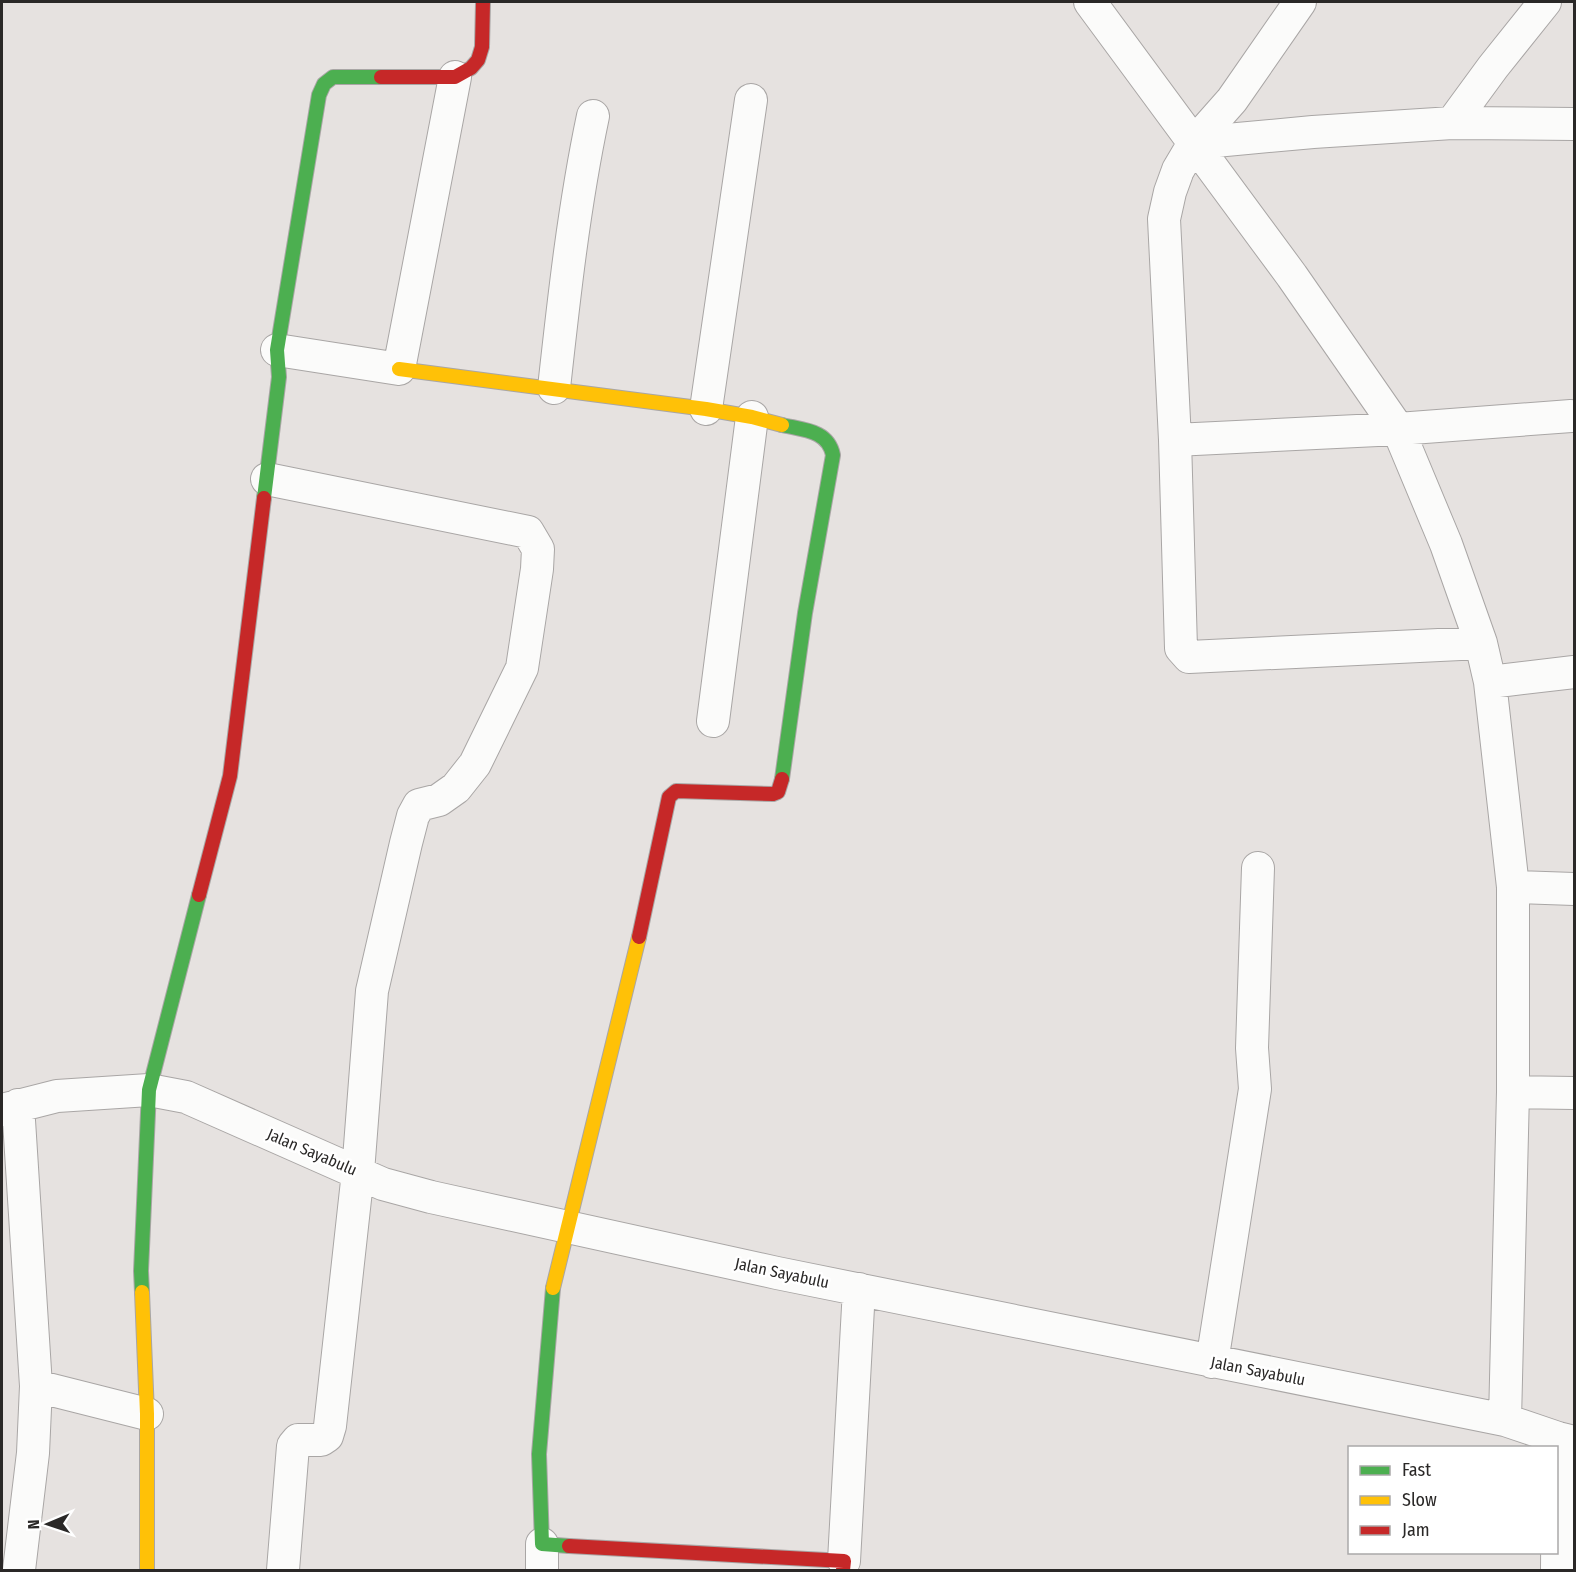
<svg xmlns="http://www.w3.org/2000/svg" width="1576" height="1572" font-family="'Fira Sans Condensed',sans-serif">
<rect width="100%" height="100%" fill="#e6e2e0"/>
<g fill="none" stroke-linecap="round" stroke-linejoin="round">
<defs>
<path id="street" d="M1090,2L1292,276L1398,429L1446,544L1481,643L1490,682L1574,672
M1300,2L1232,100L1194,143L1178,170L1170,192L1164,219L1175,440L1398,429L1571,416
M1452,123L1493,67L1545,2
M1194,143L1313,132L1452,123L1574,124
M277,350L399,369L455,77
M554,388C564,297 574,206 593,116
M706,409L751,100
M1175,440L1181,648L1189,657L1481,643
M267,479L528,532L538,549L537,569L522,668L475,764L456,788L439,800L419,805L413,816L406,843L372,991L358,1172L330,1426L327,1436L321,1440H298L293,1446L283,1570
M1490,682L1513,887V1092L1505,1420
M713,721L752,417
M1513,887L1574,889
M1513,1092L1574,1093
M18,1105L36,1386L33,1453L19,1570
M2,1110L57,1096L149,1090L186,1097L383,1184L431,1197L777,1273L1505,1420L1558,1438L1574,1442
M1212,1362L1255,1089L1252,1048L1258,868
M36,1386L147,1414
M844,1561L859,1289
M542,1570V1544
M1557,1570L1558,1438"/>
<path id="fast" d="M264,498L279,377L277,350L319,95L324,84L333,77H381
M782,779L805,613L833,455C828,430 803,430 782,425
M553,1288L539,1454L542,1544L569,1546
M142,1292L141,1271L149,1090L199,895"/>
<path id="slow" d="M399,369L706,409L752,417L782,425
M553,1288L639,937
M142,1292L147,1414V1570"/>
<path id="jam" d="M381,77H455L471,68L478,60L482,47L483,2
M199,895L230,776L264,498
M639,937L669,797L676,791L773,794L778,792L782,779
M569,1546L844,1561L843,1570"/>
</defs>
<use href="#street" stroke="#a9a6a5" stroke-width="34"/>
<use href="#fast" stroke="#a9a6a5" stroke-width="16"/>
<use href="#slow" stroke="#a9a6a5" stroke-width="16"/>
<use href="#jam" stroke="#a9a6a5" stroke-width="16"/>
<use href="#street" stroke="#fbfbfa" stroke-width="32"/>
<use href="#fast" stroke="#4caf50" stroke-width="14"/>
<use href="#slow" stroke="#ffc107" stroke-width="14"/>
<use href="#jam" stroke="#c62828" stroke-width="14"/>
</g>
<g text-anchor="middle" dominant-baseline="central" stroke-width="5" stroke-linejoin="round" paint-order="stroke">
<g font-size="16" fill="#2a2827" stroke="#fff">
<text transform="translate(312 1152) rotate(23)">Jalan Sayabulu</text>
<text transform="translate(782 1273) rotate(12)">Jalan Sayabulu</text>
<text transform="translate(1258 1371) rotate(11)">Jalan Sayabulu</text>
</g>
</g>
<rect width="1576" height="1572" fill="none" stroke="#2a2827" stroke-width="6"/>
<rect x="1348" y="1446" width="210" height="108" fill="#ffffff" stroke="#aaa9a9" stroke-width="1.5"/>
<rect x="1360" y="1466" width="30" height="9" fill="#4caf50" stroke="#aaa9a9" stroke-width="1.5"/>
<text x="1402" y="1476" font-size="18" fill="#2a2827">Fast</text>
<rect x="1360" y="1496" width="30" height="9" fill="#ffc107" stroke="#aaa9a9" stroke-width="1.5"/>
<text x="1402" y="1506" font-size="18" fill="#2a2827">Slow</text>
<rect x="1360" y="1526" width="30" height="9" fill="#c62828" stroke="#aaa9a9" stroke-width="1.5"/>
<text x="1402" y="1536" font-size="18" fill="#2a2827">Jam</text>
<g transform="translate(48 1524) rotate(268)" stroke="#ffffff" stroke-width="4.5" paint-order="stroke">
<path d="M0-4.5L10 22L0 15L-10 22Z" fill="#2a2827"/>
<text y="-9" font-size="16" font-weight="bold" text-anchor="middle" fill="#2a2827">N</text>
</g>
</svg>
